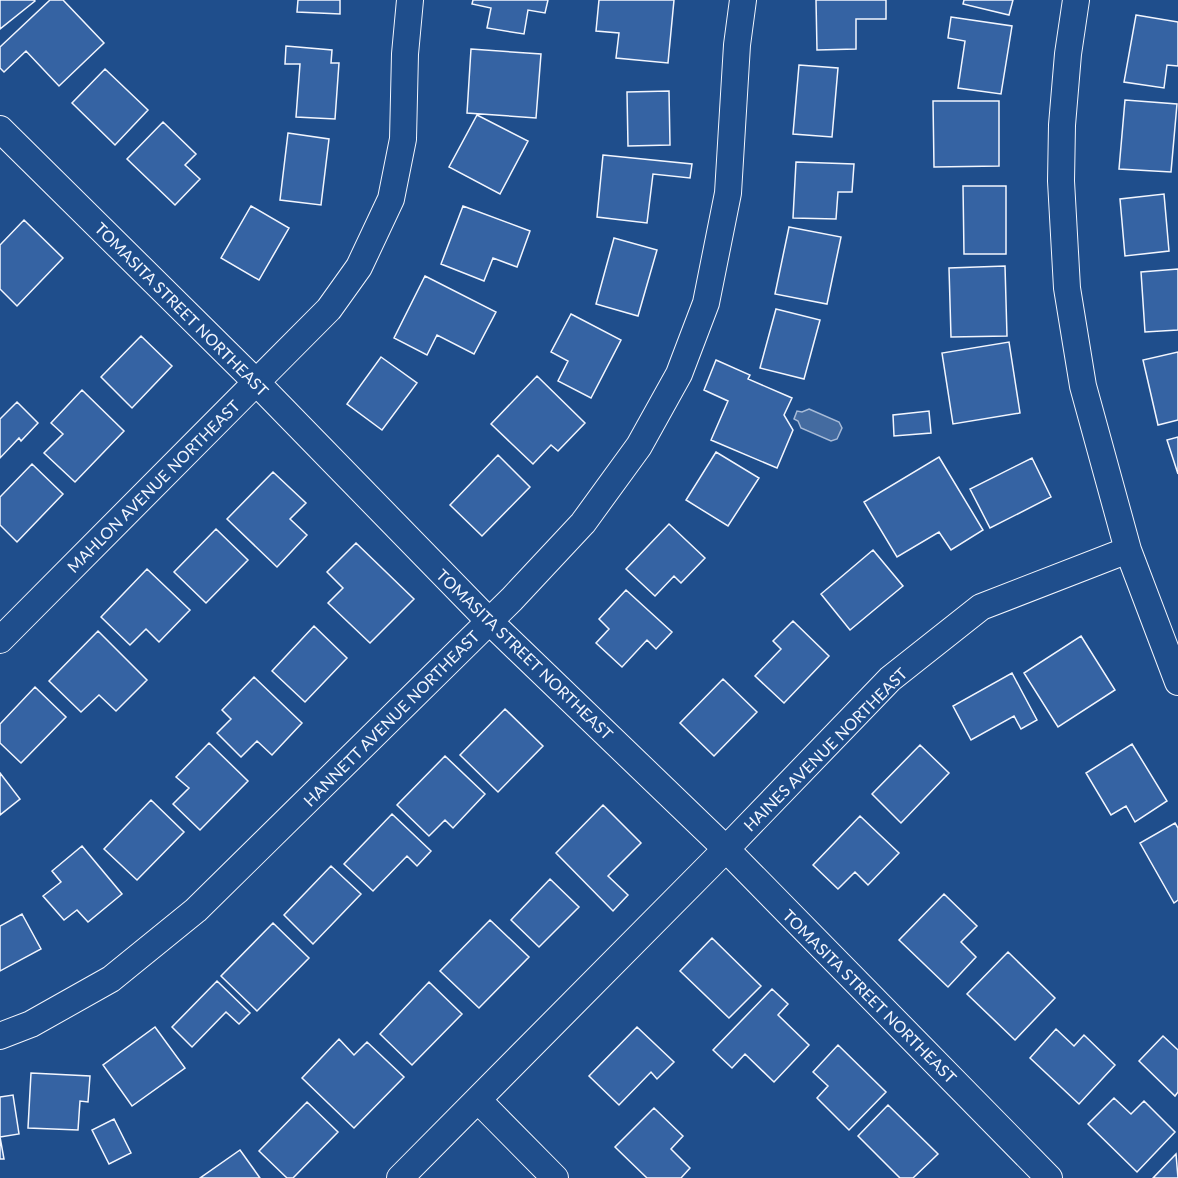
<svg xmlns="http://www.w3.org/2000/svg" width="1178" height="1178" font-family="Lato,sans-serif">
<rect width="100%" height="100%" fill="#1f4e8c"/>
<path fill="#446ba0" stroke="#a8bbd7" stroke-width="1.5" d="M809,409L839,422L842,428L837,439L831,441L801,428L798,421L794,419L797,411L802,412Z"/>
<path fill="#3563a3" stroke="#f2f6ff" stroke-width="1.5" d="M0,0H34L35,1L0,29Z
M50,0H63L104,43L59,86L26,51L4,72L0,68V47Z
M298,0H340V14L297,12Z
M473,0H548L545,13L528,10L524,34L487,28L491,8L472,4Z
M599,0H674L668,63L616,58L619,33L596,31Z
M816,0H886V19H856V49L817,50Z
M964,0H1013L1009,15L963,4Z
M1136,15L1178,22V66L1167,65L1164,88L1124,82Z
M951,17L1012,26L1001,94L958,88L965,41L948,38Z
M286,46L332,50L331,63H339L335,119L296,117L300,64H285Z
M471,49L541,54L536,118L467,113Z
M799,65L838,68L832,137L793,134Z
M105,69L148,110L115,145L72,103Z
M669,91L670,145L628,146L627,92Z
M1125,100L1177,104L1171,172L1119,169Z
M933,101H999V166L934,167Z
M477,115L528,141L500,194L449,167Z
M163,122L196,154L185,165L200,179L175,205L127,159Z
M288,133L329,139L321,205L280,200Z
M603,155L692,164L690,178L653,174L647,223L597,217Z
M796,162L854,164L852,192H838L836,219L793,218Z
M963,186H1006V254H964Z
M1164,194L1169,251L1125,256L1120,199Z
M251,206L289,228L259,280L221,258Z
M463,206L530,231L517,267L493,258L484,281L441,264Z
M24,220L63,258L17,306L0,289V245Z
M789,227L841,237L827,304L775,294Z
M614,238L657,250L638,316L596,304Z
M1005,266L1007,336L951,337L949,268Z
M1178,269V330L1145,332L1141,272Z
M425,276L496,312L474,354L437,335L427,355L394,338Z
M776,309L820,320L804,379L760,368Z
M571,314L621,340L591,398L558,381L568,361L551,352Z
M141,336L172,366L132,408L101,377Z
M1009,342L1020,413L953,424L942,353Z
M1178,352V420L1158,425L1143,360Z
M381,357L417,383L382,430L347,404Z
M716,360L750,375L748,379L792,398L784,415L793,430L777,468L711,440L728,401L704,390Z
M537,376L585,423L558,451L551,445L533,464L491,424Z
M82,390L124,431L75,482L44,453L63,434L51,423Z
M17,402L38,423L21,441L19,438L0,458V419Z
M929,411L931,433L894,436L893,415Z
M1178,437V474L1167,440Z
M716,452L759,478L728,526L686,500Z
M498,455L530,487L482,536L450,505Z
M939,457L983,530L951,550L939,532L897,557L864,502Z
M1032,458L1051,497L990,528L970,489Z
M32,464L63,494L17,542L0,525V497Z
M273,472L306,503L290,519L307,535L277,567L227,519Z
M669,524L705,558L681,583L674,576L655,596L626,569Z
M216,529L248,560L206,603L174,572Z
M356,543L414,599L370,643L328,603L343,588L327,572Z
M873,550L903,586L850,630L821,594Z
M147,569L190,610L159,642L146,629L130,645L101,617Z
M626,590L672,632L656,649L647,640L622,667L596,643L609,629L599,619Z
M793,621L829,656L784,703L755,676L781,649L773,641Z
M314,626L347,658L305,702L272,671Z
M98,631L147,680L116,711L99,695L81,712L49,681Z
M1081,636L1115,690L1058,727L1024,673Z
M1012,673L1037,720L1021,729L1014,716L971,740L953,706Z
M254,677L302,723L272,755L257,741L241,757L217,733L231,719L222,710Z
M723,679L757,712L714,756L680,723Z
M35,687L66,717L21,763L0,743V724Z
M505,709L543,746L498,792L460,755Z
M209,743L248,781L200,830L173,804L189,788L176,777Z
M1132,744L1167,801L1135,822L1126,806L1111,815L1086,773Z
M920,745L949,773L901,823L872,794Z
M445,756L485,794L453,828L445,820L429,836L397,805Z
M0,773L20,799L0,815Z
M151,800L184,832L137,880L104,849Z
M603,805L641,843L608,876L628,895L613,911L556,853Z
M392,814L431,851L417,866L407,856L373,891L344,864Z
M860,816L899,853L868,885L855,872L838,889L813,865Z
M1175,823L1178,828V900L1174,903L1140,843Z
M82,846L122,894L88,922L77,910L64,920L43,896L61,882L52,871Z
M331,866L361,894L313,944L284,915Z
M550,879L579,907L539,947L511,920Z
M944,894L977,926L961,942L976,957L948,987L899,940Z
M22,914L41,949L0,971V926Z
M490,920L529,957L479,1008L440,971Z
M273,923L309,958L257,1011L221,976Z
M712,938L761,986L729,1018L680,971Z
M1008,952L1055,998L1015,1040L967,994Z
M217,981L250,1013L239,1024L226,1012L192,1047L172,1027Z
M429,982L462,1014L412,1065L380,1034Z
M772,989L788,1004L778,1015L809,1045L774,1082L745,1054L732,1068L713,1050Z
M155,1027L185,1068L132,1106L103,1065Z
M637,1027L674,1062L657,1079L651,1072L619,1105L589,1076Z
M1056,1029L1074,1046L1084,1035L1115,1065L1079,1104L1030,1058Z
M1163,1036L1178,1050V1092L1175,1096L1139,1061Z
M339,1039L354,1055L367,1042L404,1077L354,1128L302,1078Z
M838,1045L886,1092L849,1130L817,1098L828,1086L813,1072Z
M31,1073L90,1076L88,1102L80,1101L78,1130L28,1128Z
M13,1095L19,1134L0,1137L4,1159H0V1097Z
M1114,1098L1131,1114L1144,1101L1175,1132L1137,1172L1088,1124Z
M307,1102L338,1132L293,1178H287L259,1151Z
M888,1105L938,1154L913,1178H900L858,1136Z
M654,1108L683,1136L671,1149L690,1168L681,1178H647L615,1147Z
M114,1119L131,1153L109,1164L92,1130Z
M240,1150L260,1178H200Z
M1176,1154L1178,1178H1153Z"/>
<g fill="none" stroke-linecap="round" stroke-linejoin="round">
<defs>
<path id="minor" d="M1076,0L1068,54L1062,125L1061,181L1067,288L1083,386L1128,550L1178,682
M0,129L256,382L489,621L726,849L1049,1178
M0,640L329,309L359,267L391,199L403,139L405,54L410,0
M0,1036L31,1024L111,979L196,910L512,599L583,523L639,446L679,374L706,303L728,193L737,45L743,0
M478,1100L555,1178
M400,1178L726,849L890,679L981,607L1128,550"/>
</defs>
<use href="#minor" stroke="#f2f6ff" stroke-width="28"/>
<use href="#minor" stroke="#1f4e8c" stroke-width="26"/>
</g>
<g text-anchor="middle" dominant-baseline="central" stroke-width="4.5" stroke-linejoin="round" paint-order="stroke">
<g font-size="16" fill="#f2f6ff" stroke="#1f4e8c">
<text transform="translate(182 309) rotate(45)">TOMASITA STREET NORTHEAST</text>
<text transform="translate(153 486) rotate(-45)">MAHLON AVENUE NORTHEAST</text>
<text transform="translate(525 654) rotate(44)">TOMASITA STREET NORTHEAST</text>
<text transform="translate(391 718) rotate(-45)">HANNETT AVENUE NORTHEAST</text>
<text transform="translate(825 749) rotate(-45)">HAINES AVENUE NORTHEAST</text>
<text transform="translate(870 996) rotate(45)">TOMASITA STREET NORTHEAST</text>
</g>
</g>
</svg>
